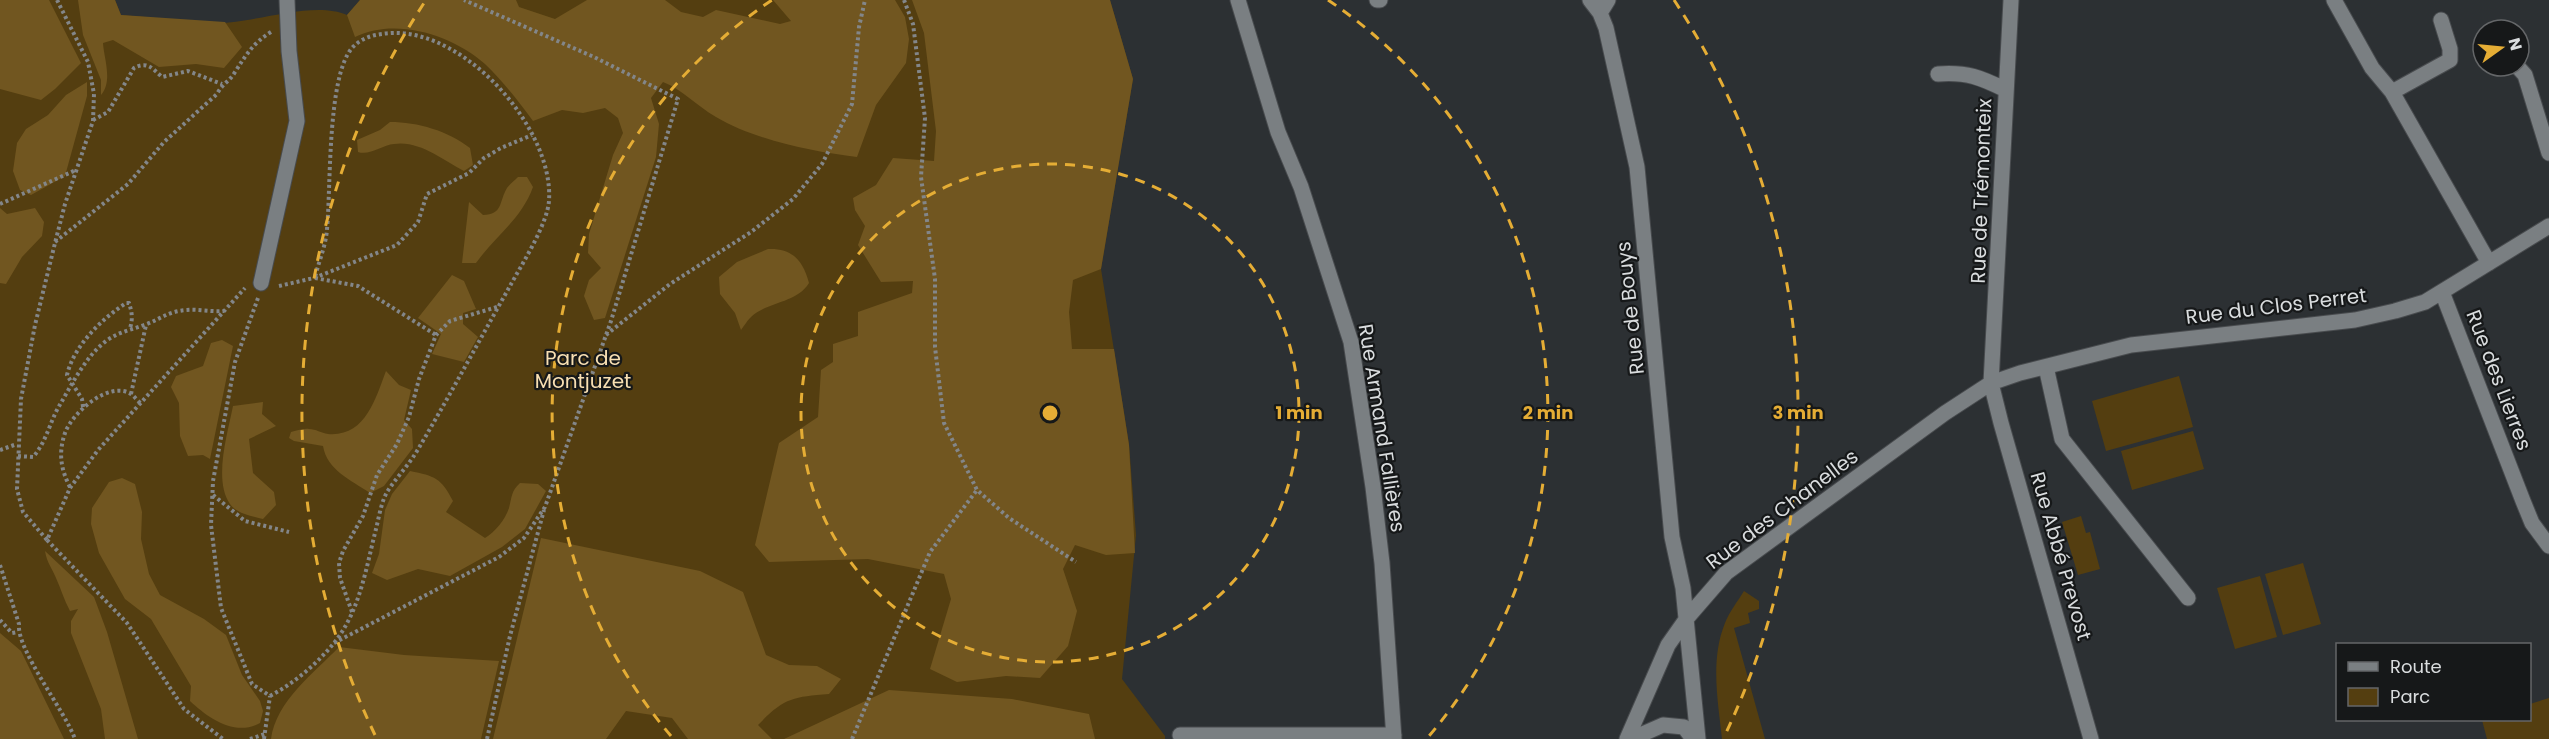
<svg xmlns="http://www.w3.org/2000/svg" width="2549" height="739" font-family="Poppins,sans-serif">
<rect width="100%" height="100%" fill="#2c3033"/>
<path fill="#543e10" d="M0,0H115L121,15C153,17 186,22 218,23C255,23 314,0 347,15L360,0H1110L1133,79L1101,269L1129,444L1136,535L1122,679L1165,736V739H0Z
M2179,376L2193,427L2106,451L2092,401Z
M2193,431L2204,469L2132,490L2121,451Z
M2081,516L2086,533L2090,532L2100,569L2078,575L2062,522Z
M2303,563L2321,624L2283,635L2265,574Z
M2260,576L2277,637L2235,649L2217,588Z
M1744,591L1759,601V609L1748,613L1750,623L1734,628L1765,739H1722C1718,701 1710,660 1725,623C1729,612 1738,601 1744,591Z
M2549,698V739H2487L2482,720H2530V704Z"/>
<path fill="#715620" d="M0,0H49L81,63L55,89L41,100L0,89Z
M78,0H115L121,15L225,22L242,47L224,68L196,64L159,67L113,40L103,43C104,59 113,81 101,95V80L83,35Z
M360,0H516L519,7L555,19L587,0H665L681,12L703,17L716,10L780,24L791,21L773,0H895L905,17L909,39L906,63L876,105L857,157C813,152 755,140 716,117C697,106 683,90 663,82L651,98L659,124L656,157L605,318L594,320L584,296L589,280L601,268L588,253L589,234L613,155L623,133L618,118L605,108L583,113L562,110L533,121C519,102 502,80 485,64C452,35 396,17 355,37L347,15Z
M912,0H1110L1133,79L1101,269L1073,280L1069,312L1072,349H1114L1129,445L1135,553L1106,555L1075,545L1063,569L1077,611L1068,646L1040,678L1006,676L957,682L930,669L951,599L944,574L868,559L769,562L755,545L779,443L818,417L821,370L833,362V344L858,336V312L912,293L913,281L881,282L858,245L865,226L855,210L853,198L876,185L893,158L934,161L936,131L924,33Z
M87,82V96L65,176L31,195L20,190L13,171L17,143L26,129L48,115L66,95Z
M390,122C418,122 448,131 470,148L473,165L464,171C443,160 419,140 394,144C382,145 370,156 358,152L357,140L380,130Z
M518,177H527L533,187C521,220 496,235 476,263H462L469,202L483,215C503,215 499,201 507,188C510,184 515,180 518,177Z
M0,208L7,214L35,208L44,222L42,236L22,257L6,284L0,283Z
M768,249C792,248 803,260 809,283C796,304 767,301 750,318C747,321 744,326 741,330L735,313L720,294L719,277L737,262Z
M452,275L464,281L476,309L463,313V324L478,337L464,362L432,354L441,334L418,318Z
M222,340L233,346L210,459L203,455L188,456L180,436L179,403L171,387L176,376L203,366L211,343Z
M386,371L399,385L411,390L404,420L412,429L413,448L384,486L370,493C351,480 327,470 323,446L294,441L289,438L291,432C296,431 304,428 309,429C316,429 321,433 328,434C365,437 375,400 386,371Z
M263,402L262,414L276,426L249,439L253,473L274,492L276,505L263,519C252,516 237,514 230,504C213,480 228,432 233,406Z
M410,471C435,476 441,478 453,501L446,512L485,538C495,532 505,520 509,508C512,497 511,491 520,483L538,484L546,491L525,529L502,547L450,576L418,569L387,580L372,573L379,554L385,510L392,494Z
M122,478L135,484L142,512L141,539L149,574L160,595L204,619L226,635L242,675L260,701L263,711L260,723C235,737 208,718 190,701L191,686L151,619L125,599L99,553L91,524L92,508L109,482Z
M541,538L700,571L743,592L766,655L789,665L817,666L841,679L829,694C792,697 784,698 758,725L772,739H688L672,718L626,711L606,739H493Z
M45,551L94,597L107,632L138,739H105L101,709L71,633V621L78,609L70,611C64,600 61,589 56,578C52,568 47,563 45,551Z
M0,633L21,651L64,739H0Z
M339,647L404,655L499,661L481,739H271C276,701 314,673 339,647Z
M889,690L1012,699L1089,714L1095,739H784Z"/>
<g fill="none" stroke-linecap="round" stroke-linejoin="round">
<defs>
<path id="minor" d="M1238,0L1278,132L1301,187L1351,342L1373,487L1382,563L1394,739
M1377,0H1380
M1590,0L1600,13L1606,28L1637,167L1672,537L1683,588L1698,739
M2011,0L1991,383L2001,423L2091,739
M2334,0L2372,68L2392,92L2489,263
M1600,13L1608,0
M2517,66L2525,75L2549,153
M1938,74C1967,72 1980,77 2006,90
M2392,92L2450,60V49L2441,20
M261,283L297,121L289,51L287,0
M2442,292L2523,501L2532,523L2549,546
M2046,367L2062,439L2188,598
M1180,735H1394
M1627,739L1668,645L1687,618L1726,573L1945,413L1991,383L2020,373L2131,345L2355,320L2395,311L2425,302L2549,226
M1631,739L1663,725L1684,727L1693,739"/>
</defs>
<use href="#minor" stroke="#484b4e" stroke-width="17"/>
<path stroke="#838689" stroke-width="4" stroke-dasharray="3 3" stroke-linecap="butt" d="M57,0L88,62L94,94L93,121L65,204L55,243L35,325L21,399L17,489L23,512L47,540L70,488L98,450L245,288
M904,0L913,24L925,118L921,177L935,279V347L944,423L977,490L1009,518L1076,562
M93,120L108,112L134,68C147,61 152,68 162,77L188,71L222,84
M0,204L76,170
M55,242L128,184L164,142L217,94C222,84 230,81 235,72C246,55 253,43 271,32
M315,278L358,286L436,335
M279,286L314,278L397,245L418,222L427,194L469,173L484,158L501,148L532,135
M258,298L235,362L213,481L211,525L221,608L252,684L270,696
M606,335L670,284L751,232L793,199L822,164L852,104L859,27L865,0
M131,394L146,325
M83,407L82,399L67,375C74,345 102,319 126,303H129C132,312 133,319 130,328
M0,450L17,444
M18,456L33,457C46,442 49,425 58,408C71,386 85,357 106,341C118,332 131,330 144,325C159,320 168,311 187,310C198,309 211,312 224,311
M70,487C61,470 58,453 65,433C72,413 109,380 131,394C134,396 138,401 141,404
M213,495L245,521L289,532
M47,540L127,623L184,709L223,739
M0,565L19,624C16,649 65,711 75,739
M352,612L340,578L339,563L343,551L363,516L377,475L397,444L409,417L419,379L436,335L450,321L497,307
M0,620L12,633L18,632
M334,643L499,557L524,538L545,507L611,321L678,99L594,57L464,0
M270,696C294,683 316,665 334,643C360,611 366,568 376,529C379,517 381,503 387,492C396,478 408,466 417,451C449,397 479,341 510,286C522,264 547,225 549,201C554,129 466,30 392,33C377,34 363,36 352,48C327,77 331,188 327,229C326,245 319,261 315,277
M250,739L265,734
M264,739L270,696
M487,739L510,636L544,510
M852,739L930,552L977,490"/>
<use href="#minor" stroke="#7a7f82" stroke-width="15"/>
</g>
<g fill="none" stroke="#e5ad35" stroke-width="3" stroke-dasharray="10 8">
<circle cx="1050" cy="413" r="249"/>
<path d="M671 736A498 498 0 0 1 772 0M1328 0A498 498 0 0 1 1429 736"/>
<path d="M375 735A748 748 0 0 1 426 0M1674 0A748 748 0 0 1 1725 735"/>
</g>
<g text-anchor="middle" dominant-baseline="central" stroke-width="4.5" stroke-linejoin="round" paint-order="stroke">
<g font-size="20" fill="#d9dcde" stroke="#161819">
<text transform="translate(1981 191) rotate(-88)">Rue de Trémonteix</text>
<text transform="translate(2276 306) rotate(-7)">Rue du Clos Perret</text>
<text transform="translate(1630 308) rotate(-96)">Rue de Bouys</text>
<text transform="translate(2499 380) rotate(69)">Rue des Lierres</text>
<text transform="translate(1382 428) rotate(81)">Rue Armand Fallières</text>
<text transform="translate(1782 509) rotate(-37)">Rue des Chanelles</text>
<text transform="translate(2061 556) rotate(74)">Rue Abbé Prevost</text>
</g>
<g font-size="20" fill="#f8dfb2" stroke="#161819">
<text x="583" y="358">Parc de<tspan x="583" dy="23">Montjuzet</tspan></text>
</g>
</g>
<circle cx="1050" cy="413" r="9" fill="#e5ad35" stroke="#161819" stroke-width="3"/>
<g font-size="18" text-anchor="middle" font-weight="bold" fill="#e5ad35" stroke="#161819" stroke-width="4.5" stroke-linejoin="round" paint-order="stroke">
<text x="1299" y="419">1 min</text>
<text x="1548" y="419">2 min</text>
<text x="1798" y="419">3 min</text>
</g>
<rect x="2336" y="643" width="195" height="78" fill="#161819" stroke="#646668" stroke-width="1.5"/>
<rect x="2348" y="662" width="30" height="9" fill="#7a7f82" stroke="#646668" stroke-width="1.5"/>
<text x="2390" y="673" font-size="18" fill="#d9dcde">Route</text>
<rect x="2348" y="688" width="30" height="18" fill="#543e10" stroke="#646668" stroke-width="1.5"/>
<text x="2390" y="703" font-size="18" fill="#d9dcde">Parc</text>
<g transform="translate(2501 48) rotate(75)"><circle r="28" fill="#161819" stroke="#646668" stroke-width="1.5"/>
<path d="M0-4.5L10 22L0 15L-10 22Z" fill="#e5ad35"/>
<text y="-9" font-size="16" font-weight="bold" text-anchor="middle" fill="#d9dcde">N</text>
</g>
</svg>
